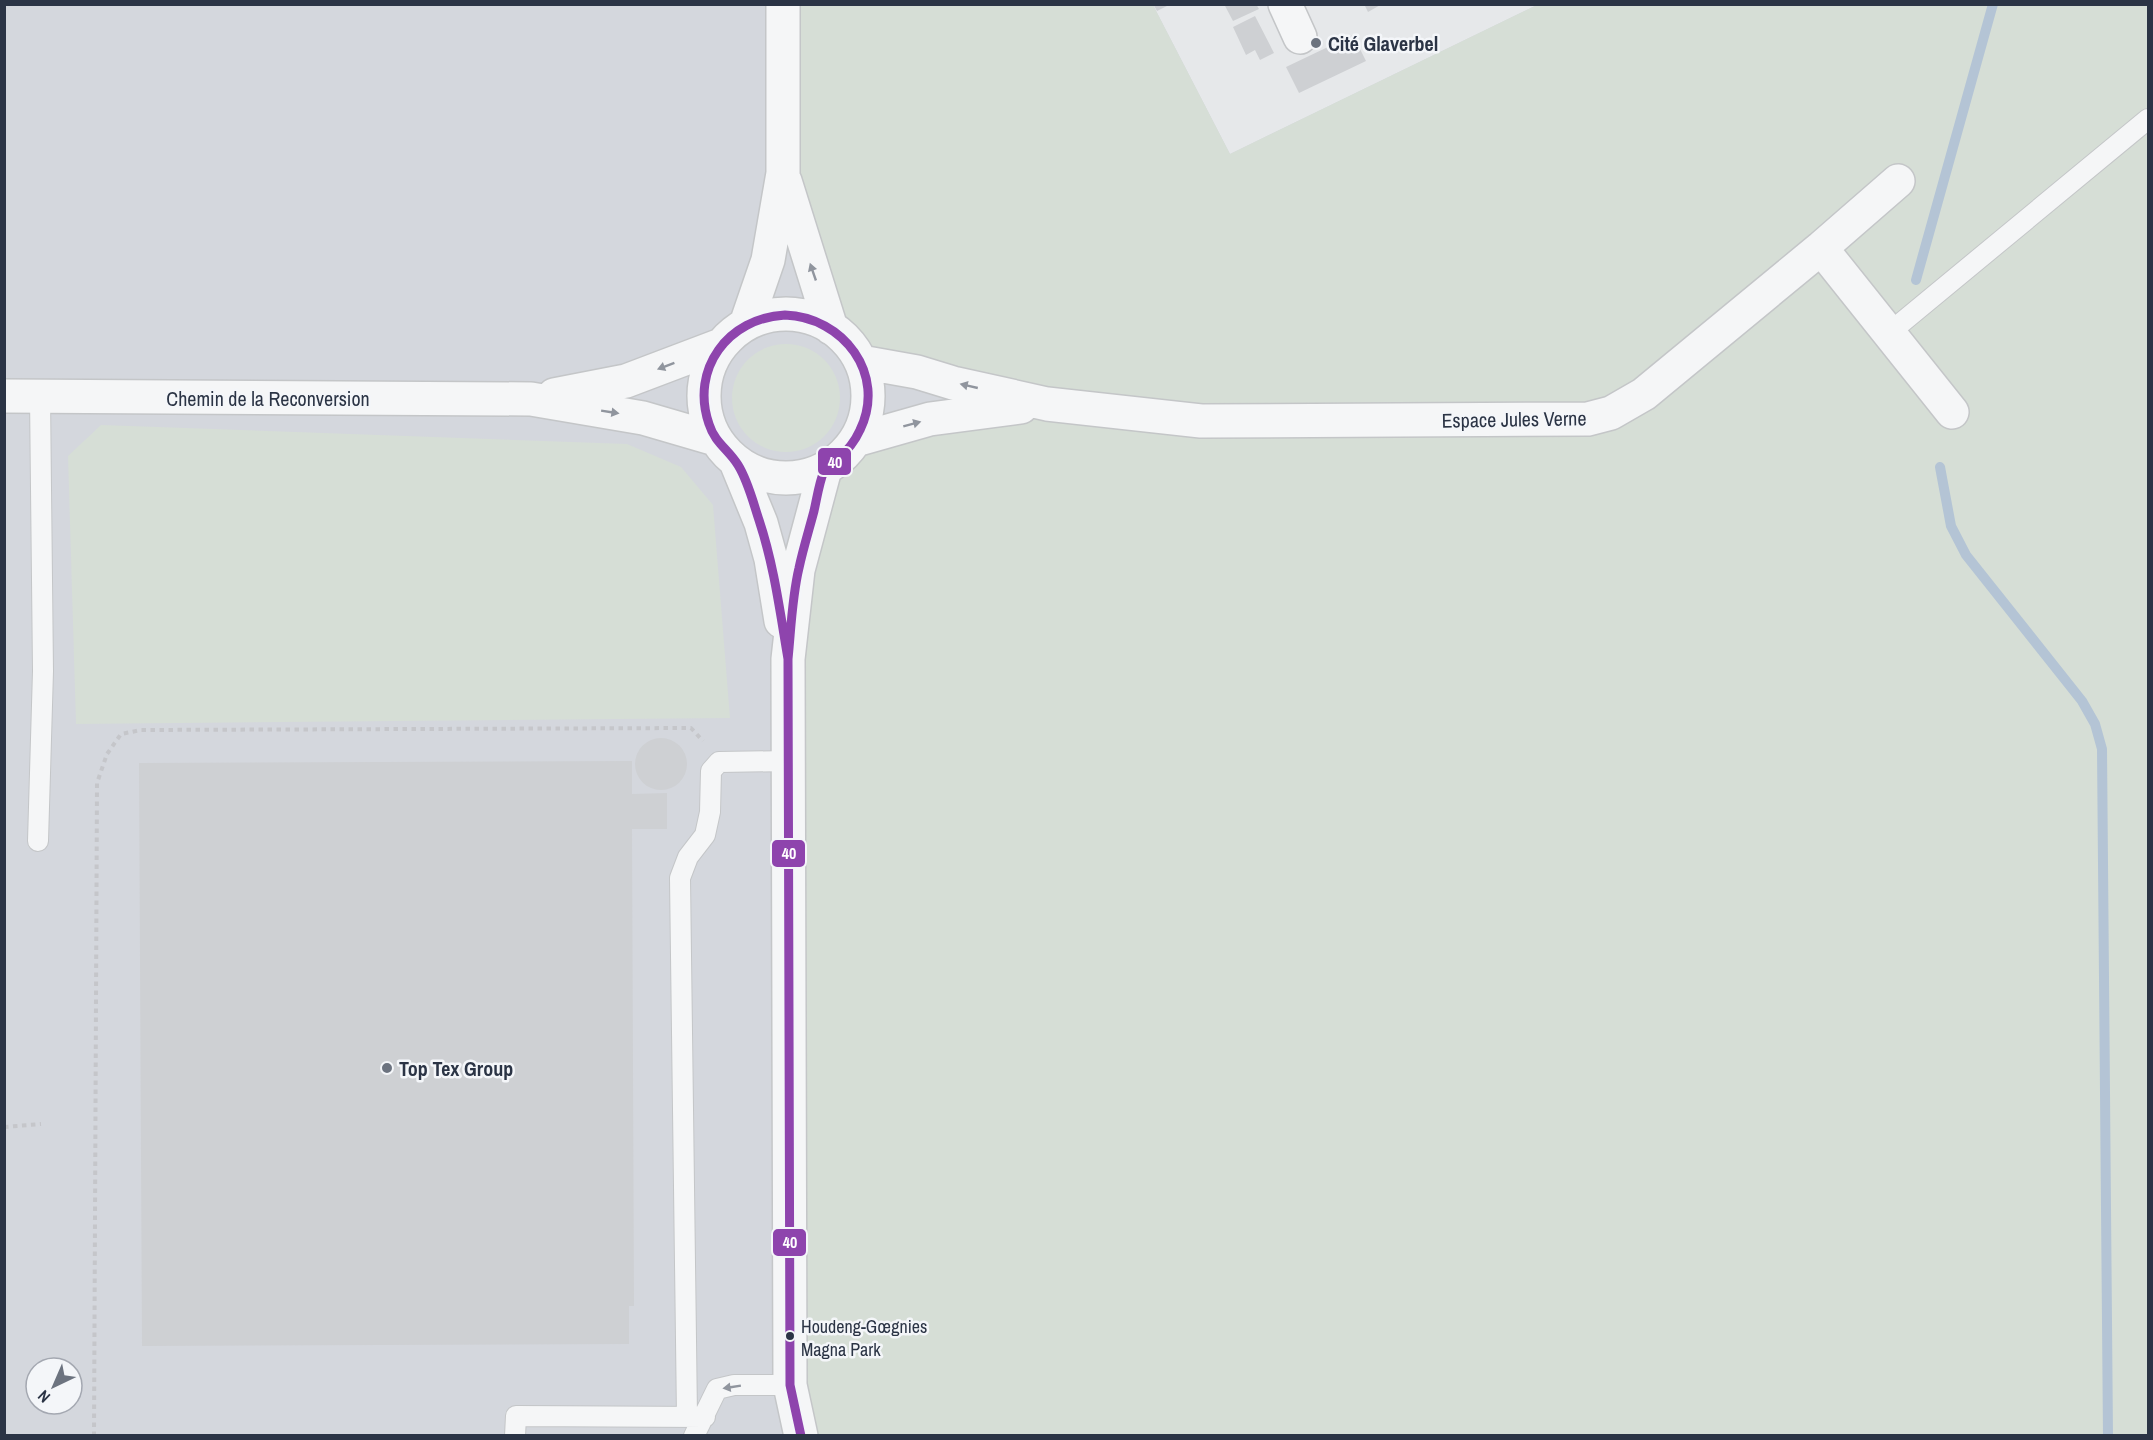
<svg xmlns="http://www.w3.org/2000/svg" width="2153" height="1440" font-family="'Archivo Narrow',sans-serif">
<rect width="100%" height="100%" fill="#e6e8ea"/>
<path fill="#d4d7dd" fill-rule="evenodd" d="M4,5H1153L1230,154L1537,5H2148L2108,1435H5ZM36,1368H72V1404H36Z"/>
<path fill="#d6ded6" d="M783,5H1153L1230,154L1537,5H2148V1435H801L788,761L825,469L839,459L850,448L1044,404L861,362L849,343L831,328L783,173Z
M732 398a54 54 0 1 1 108 0a54 54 0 1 1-108 0Z
M101,425L627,444L681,467L713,505L730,718L76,724L68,456Z"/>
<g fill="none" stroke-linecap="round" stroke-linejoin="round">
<path stroke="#b4c4d5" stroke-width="10" d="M1916,280L1993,4
M1940,467L1951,526L1966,555L2082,701L2095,724L2102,749L2108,1436"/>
</g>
<path fill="#ced0d3" d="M1153,4H1171L1157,11Z
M1224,4H1256L1259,9L1233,21Z
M1364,4H1382L1368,12Z
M1255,16L1274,53L1260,60L1255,50L1246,55L1233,27Z
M1353,35L1366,61L1299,93L1286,67Z
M635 764a26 26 0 1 1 52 0a26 26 0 1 1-52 0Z
M632,761V794L667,793V829H632L634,1306H629V1344L142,1346L139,763Z"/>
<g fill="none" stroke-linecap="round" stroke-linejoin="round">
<defs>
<path id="service" d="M1889,333L2148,119
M38,841L43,671L40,396
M687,1417L680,878L688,857L705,835L710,812L711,771L719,762L788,761
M515,1436L516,1416L705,1417
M694,1436L717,1389L734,1385H790"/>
<path id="minor" d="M1285,4L1300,37
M785,181L831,328
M1821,248L1952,412
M704 396a82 82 0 1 1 164 0a82 82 0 1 1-164 0Z
M746,324L768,260L783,173V4
M861,362L917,372L953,383L1047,404L1201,421L1588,419L1611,413L1644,394L1821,248L1898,181
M554,395L626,381L721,345
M4,396L531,399L643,418L715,439
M856,440L930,419L1021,407
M736,462L761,523L771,559L781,621
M801,1436L790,1385L788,659L798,570L825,469"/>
</defs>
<use href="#service" stroke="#c4c6c8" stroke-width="22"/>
<use href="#minor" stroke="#c4c6c8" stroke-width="36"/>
<path stroke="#c5c6ca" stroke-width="4" stroke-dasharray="4.5 4.5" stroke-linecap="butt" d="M4,1127L41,1124
M94,1436L97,783L107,754L121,734L141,730L691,728L703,741"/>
<use href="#service" stroke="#f5f6f7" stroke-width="20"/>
<use href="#minor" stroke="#f5f6f7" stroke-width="33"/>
<defs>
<path id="bus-1" d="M785,315C843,317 887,374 860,430C855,441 847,451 838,459C834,463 827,466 824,471C819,483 817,498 814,511C809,530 803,549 799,568C792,597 791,629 788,659C780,612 774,565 759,520C753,502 748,481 738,465C728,449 715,443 709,424C690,369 728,318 785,315Z
M788,659L790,1385L801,1436"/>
</defs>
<use href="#bus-1" stroke="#f4f6f9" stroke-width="14"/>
<use href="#bus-1" stroke="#8e44ad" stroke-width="9"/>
</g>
<defs><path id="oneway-solid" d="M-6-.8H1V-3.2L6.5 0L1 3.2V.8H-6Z" transform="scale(1.5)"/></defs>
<g fill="#90959e">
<use href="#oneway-solid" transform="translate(813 272) rotate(-109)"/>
<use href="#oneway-solid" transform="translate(666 366) rotate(159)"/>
<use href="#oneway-solid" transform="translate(969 386) rotate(-167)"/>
<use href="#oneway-solid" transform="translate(610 412) rotate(9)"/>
<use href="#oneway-solid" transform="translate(912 424) rotate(-15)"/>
<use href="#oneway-solid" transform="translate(732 1387) rotate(171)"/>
</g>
<g fill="#6c737f" stroke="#f4f6f9" stroke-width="2">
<circle cx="1316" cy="43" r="6"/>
<circle cx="387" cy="1068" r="6"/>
</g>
<circle fill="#2b3445" stroke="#f4f6f9" stroke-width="2" cx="790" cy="1336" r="5"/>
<g text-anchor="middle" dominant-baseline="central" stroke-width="5" stroke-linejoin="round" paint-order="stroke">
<g font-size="18" fill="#2b3445" stroke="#f4f6f9" text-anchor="start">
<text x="801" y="1326">Houdeng-Gœgnies<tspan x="801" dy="23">Magna Park</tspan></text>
</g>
<g font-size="20" font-weight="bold" fill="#2b3445" stroke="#f4f6f9" text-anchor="start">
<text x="1328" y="43">Cité Glaverbel</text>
<text x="399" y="1068">Top Tex Group</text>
</g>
<g font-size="20" fill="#2b3445" stroke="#f4f6f9">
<text x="268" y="398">Chemin de la Reconversion</text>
<text transform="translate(1514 419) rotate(-1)">Espace Jules Verne</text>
</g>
</g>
<g stroke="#f4f6f9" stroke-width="2">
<rect x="817" y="447" width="35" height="29" rx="6" fill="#8e44ad"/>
<rect x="771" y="839" width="35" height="29" rx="6" fill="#8e44ad"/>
<rect x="772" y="1228" width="35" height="29" rx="6" fill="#8e44ad"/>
</g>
<g font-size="16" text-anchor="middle" font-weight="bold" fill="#fff">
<text x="835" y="468">40</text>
<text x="789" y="859">40</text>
<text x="790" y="1248">40</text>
</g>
<rect width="2153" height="1440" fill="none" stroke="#2b3445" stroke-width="12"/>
<g transform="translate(54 1386) rotate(224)"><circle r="28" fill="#f4f6f9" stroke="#a4a8b1" stroke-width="1.5"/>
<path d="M0-4.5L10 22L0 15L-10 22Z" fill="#6c737f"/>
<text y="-9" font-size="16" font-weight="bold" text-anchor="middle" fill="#2b3445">N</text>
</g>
</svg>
